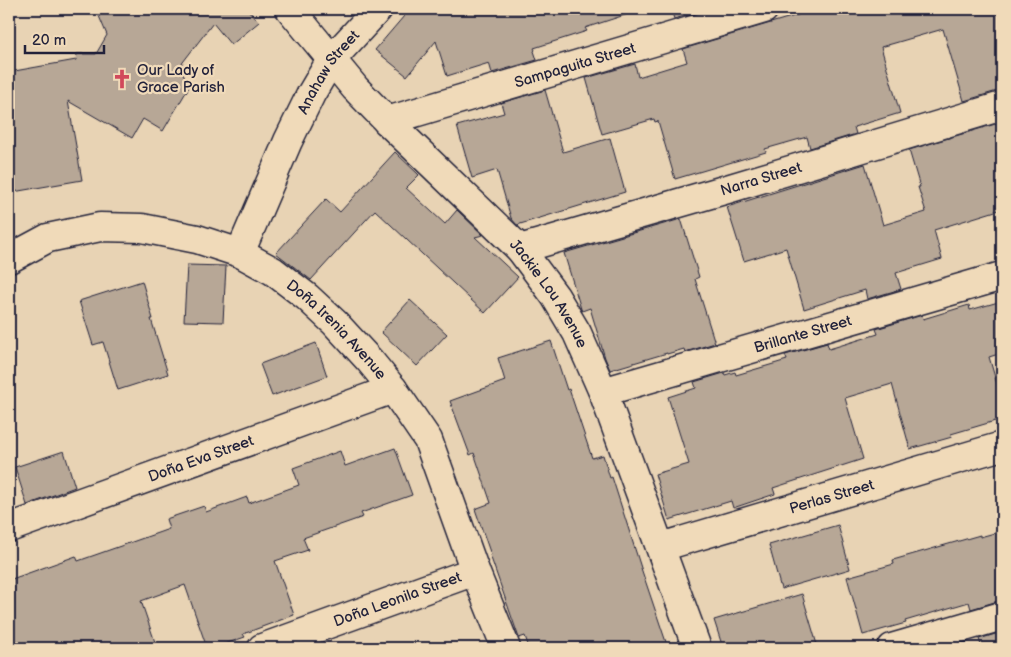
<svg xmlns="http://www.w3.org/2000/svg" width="1011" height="657" font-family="'Balsamiq Sans',sans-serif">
<rect width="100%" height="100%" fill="#e8d3b4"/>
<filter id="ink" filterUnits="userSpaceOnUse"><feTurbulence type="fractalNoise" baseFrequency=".02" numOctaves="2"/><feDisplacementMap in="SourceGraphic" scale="10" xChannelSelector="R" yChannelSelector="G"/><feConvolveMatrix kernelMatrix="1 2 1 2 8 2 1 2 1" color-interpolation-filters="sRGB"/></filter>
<g filter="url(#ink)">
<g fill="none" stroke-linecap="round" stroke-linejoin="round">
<path stroke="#70686b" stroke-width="8" d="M9,13L11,9"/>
</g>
<path fill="#b7a796" stroke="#22223b" d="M96,9H247L259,22L231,45L213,23L180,66L189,87L163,131L143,119L132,138L68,101L82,180L13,192L9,168V72L76,60L77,54H96L107,35Z
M410,9H630L631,13L585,28L587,31L534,48L535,50L534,51L537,60L492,73L489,63L447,76L436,41L407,76L375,50Z
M671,9H710L674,19Z
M818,9H1002V91H997L964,101L943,29L881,47L900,113L854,127L856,134L810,148L807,137L765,149L766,152L675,179L658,121L655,122L654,119L602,134L586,78L635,64L638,77L687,62L683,49Z
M545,90L563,152L610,138L625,192L517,225L511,218L497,170L472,178L457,126L504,113L501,103Z
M1002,122V209L934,230L942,259L896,273L901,289L867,299L865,290L804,309L786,248L744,261L727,207L865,164L883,225L926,212L918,187H920L909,150Z
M395,152L419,175L406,188L445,224L457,210L483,235L475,237L518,277L485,313L375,210L311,280L276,253L326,199L340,212Z
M681,219L699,277L695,279L715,343L685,352L684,349L667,354V353L610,370L605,358L590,308L582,311L581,309L564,253Z
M187,265L226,266L223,322L184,321Z
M142,281L153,319H151L168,374L118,390L103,342L93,345L79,301Z
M410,300L447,334L417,366L381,332Z
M1002,301V353L989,357L1002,401V419L951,434L952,437L910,449L892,384L845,398L863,459L773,488L775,494L733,508L731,501L669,520L655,474L689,464L668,397L696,388L694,382L724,373L725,375L735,372L736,375L787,360L785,355L827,343L829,349L878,334L876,329L922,315L923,319L969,305L970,310Z
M551,341L567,390L569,389L592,458L603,455L610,478L612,477L642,571L668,648H529L525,636L519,638L490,555H491L475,509L491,503L474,453L470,455L450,401L505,381L498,358Z
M316,343L327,376L272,396L260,364Z
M395,448L412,495L361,513L363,517L303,538L308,550L275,561L294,615L243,634L245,637L213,648H207L185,585L141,601L157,648H9V580L76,556L78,561L169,529L166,519L204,506L206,512L247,497L249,503L299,485L293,468L340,451L345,466Z
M64,451L75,487L27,505L15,467Z
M838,525L850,569L781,589L769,545Z
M1002,531V601H998L971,609L969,602L905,621L906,623L863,635L847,577L894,564L893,560L980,535V537Z
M802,594L818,648H723L714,620Z
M1002,632V648H982L979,639Z"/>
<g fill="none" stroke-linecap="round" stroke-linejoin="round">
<defs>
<g id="street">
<path id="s1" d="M290,9L355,88L387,121L520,249L555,296L577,333L603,392L697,648"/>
<path id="s2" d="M387,121L764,9"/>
<path id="s3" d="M520,249L724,190L1002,106"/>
<path id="s4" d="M240,253L288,141L311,94L331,60L378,9"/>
<path id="s5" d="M9,259L48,238L100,227L142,228L197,239L240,253L273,271L307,297L335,323L370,361L393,389L428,440L475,571L506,648"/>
<path id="s6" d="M603,392L1002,276"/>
<path id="s7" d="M9,528L393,389"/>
<path id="s8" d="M661,547L1002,446"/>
<path id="s9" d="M262,648L475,571"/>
<path d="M892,648L1002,616"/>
</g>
</defs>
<use href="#street" stroke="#22223b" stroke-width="31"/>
<use href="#street" stroke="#f0dab9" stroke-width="28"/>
</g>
</g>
<defs>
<symbol id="church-bare" viewBox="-9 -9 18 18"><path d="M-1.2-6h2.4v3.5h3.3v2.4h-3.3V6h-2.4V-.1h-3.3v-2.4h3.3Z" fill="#d1495b" stroke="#f0dab9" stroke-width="2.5" paint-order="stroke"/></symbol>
</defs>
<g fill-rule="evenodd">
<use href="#church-bare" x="108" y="65" width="28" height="28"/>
</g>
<g text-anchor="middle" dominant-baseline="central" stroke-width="4.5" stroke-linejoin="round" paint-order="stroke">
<g font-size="15" fill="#22223b" stroke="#f0dab9">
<text stroke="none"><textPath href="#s2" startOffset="196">Sampaguita Street</textPath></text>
<text stroke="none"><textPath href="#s4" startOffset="202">Anahaw Street</textPath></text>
<text stroke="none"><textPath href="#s3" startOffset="251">Narra Street</textPath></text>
<text stroke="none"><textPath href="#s1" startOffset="386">Jackie Lou Avenue</textPath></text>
<text stroke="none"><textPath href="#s5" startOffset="365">Doña Irenia Avenue</textPath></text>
<text stroke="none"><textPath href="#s6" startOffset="208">Brillante Street</textPath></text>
<text stroke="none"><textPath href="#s7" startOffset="204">Doña Eva Street</textPath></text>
<text stroke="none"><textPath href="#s8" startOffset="178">Perlas Street</textPath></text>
<text stroke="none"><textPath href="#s9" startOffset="144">Doña Leonila Street</textPath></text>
</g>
<g font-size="15" fill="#22223b" stroke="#f0dab9" text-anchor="start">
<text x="137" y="70">Our Lady of<tspan x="137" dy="17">Grace Parish</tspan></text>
</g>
</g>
<rect width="1011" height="657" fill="none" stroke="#f0dab9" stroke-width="30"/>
<rect x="15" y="15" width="981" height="627" fill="none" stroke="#22223b" stroke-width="2" filter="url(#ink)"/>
<path d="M25 45v8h79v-8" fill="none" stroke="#22223b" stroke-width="2.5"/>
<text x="32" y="45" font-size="15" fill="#22223b" stroke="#f0dab9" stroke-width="4" paint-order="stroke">20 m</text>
</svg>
